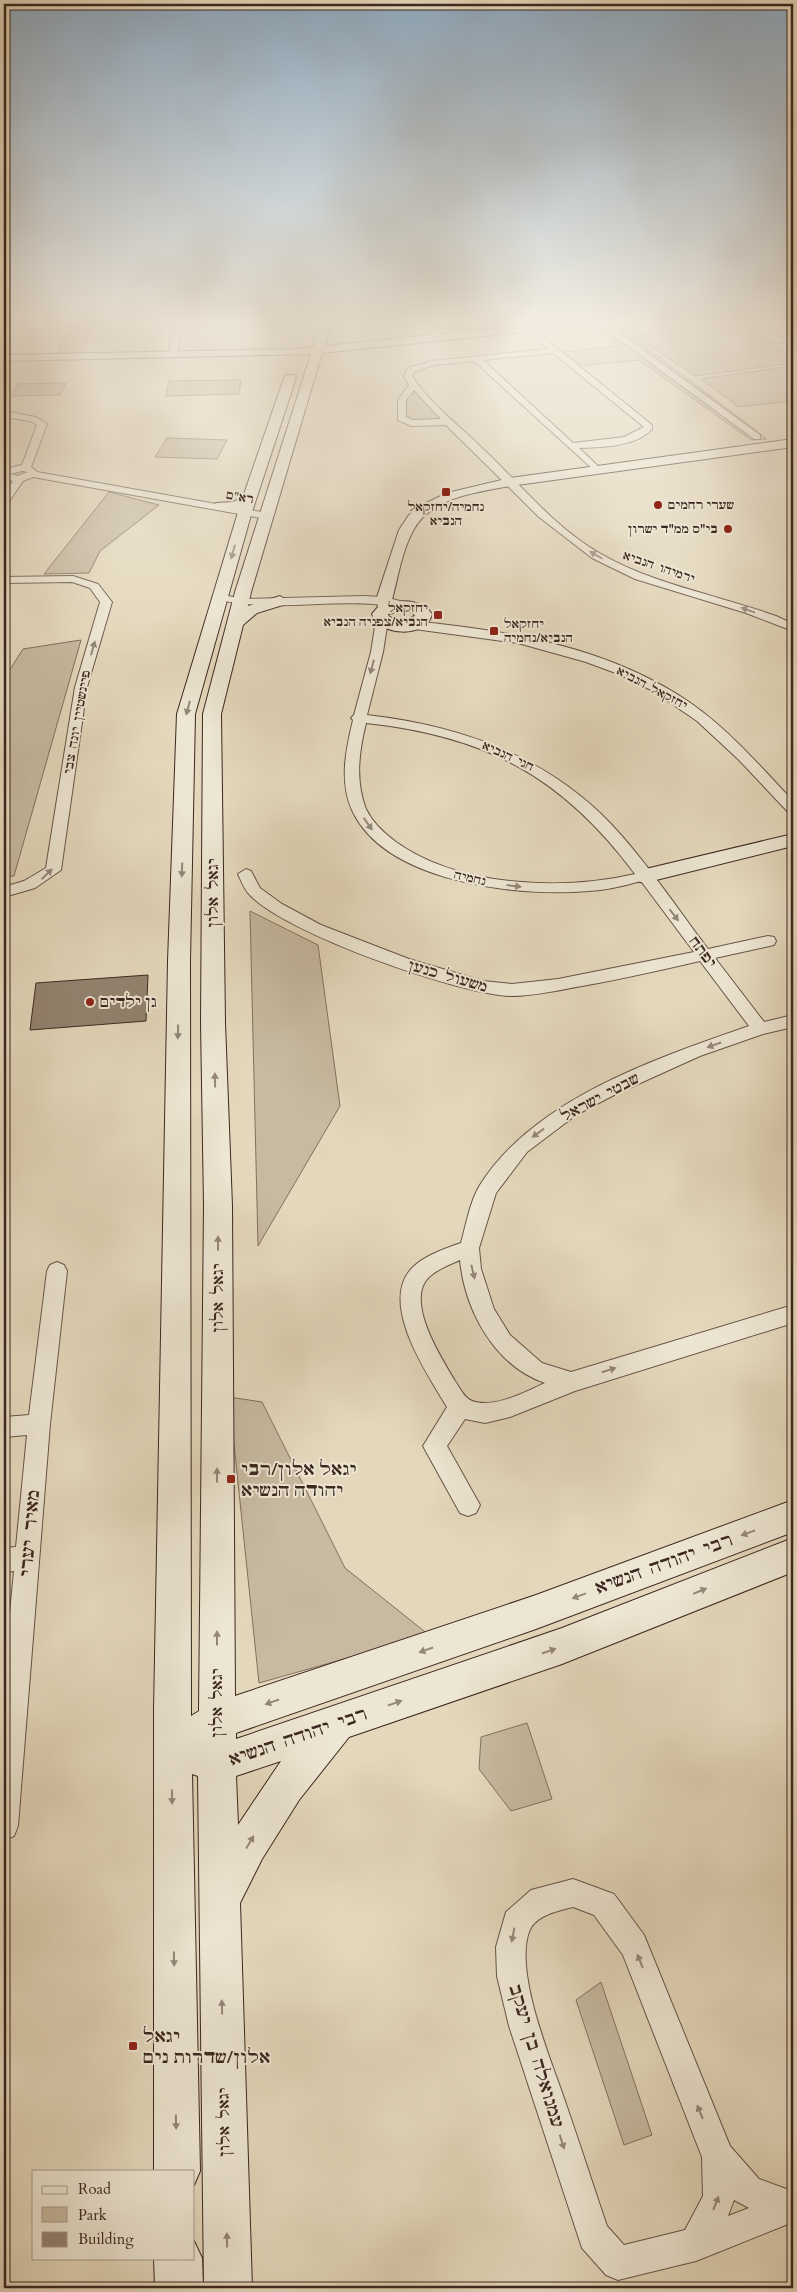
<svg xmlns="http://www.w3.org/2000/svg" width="797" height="2292" font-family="Cardo,'Frank Ruhl Libre',serif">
<rect width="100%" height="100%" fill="#e4d8bc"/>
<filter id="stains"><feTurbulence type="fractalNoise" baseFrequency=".004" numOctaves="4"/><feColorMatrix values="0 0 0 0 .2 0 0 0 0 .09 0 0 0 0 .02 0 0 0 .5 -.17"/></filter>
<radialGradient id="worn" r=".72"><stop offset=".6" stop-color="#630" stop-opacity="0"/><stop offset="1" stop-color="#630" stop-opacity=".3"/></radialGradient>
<path fill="#c7baa1" stroke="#827060" d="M71,323H93L81,353H57Z
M440,323H498C480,332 459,332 440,328Z
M614,323L767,439L751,440L639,360L582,366L564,352L618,346L588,324Z
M740,323L793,358V363L695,376L635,336Z
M793,366V401L739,407L701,379Z
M241,380L239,394L166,396L169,381Z
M66,383L60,395L12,396L17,384Z
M418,393L442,420L416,421L407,418L405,406L408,395Z
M167,438L227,440L217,459L155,457Z
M109,492L159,505L100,551L89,573L44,574Z
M81,640L14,876L4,877V679L23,649Z
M250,911L318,945L340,1106L258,1246Z
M229,1397L262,1402L345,1568L429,1635L259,1683Z
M527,1723L552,1799L511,1811L479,1769L481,1737Z
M601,1982L652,2135L624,2145L576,2000Z"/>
<path fill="#938371" stroke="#3c2720" d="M148,975L146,1021L30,1030L36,983Z"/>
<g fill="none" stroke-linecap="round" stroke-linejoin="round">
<defs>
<path id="street" d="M175,323H183L176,355L172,357L168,355Z
M430,323H438L439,340L432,338Z
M597,323H606L760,435V439H754Z
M744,323C765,323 770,339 793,338V342L777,343Z
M525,327H531L652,425V429C636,447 602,447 579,448L599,467L601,469L596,472L474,361L433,365L414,372L412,376C430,404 459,425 483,449C521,485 555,528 601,554C655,585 718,595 776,616L793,624V631L746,613L635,579L592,558L539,517L446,425L411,426L398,420V400L409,385L404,376L408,368L432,361L548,349L525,331ZM553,353L644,427L624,437L573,443L483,360ZM414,390L441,419L413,420L406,417V400Z
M4,411L36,417L47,424L31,467L37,472L267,513L272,516L267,519L33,477L23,481L8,503L4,504V494L13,481L4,479V469L22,465L37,425L30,421L4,417ZM22,471L28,472L17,476L10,474Z
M73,576L98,584L112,602L87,687L61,870L35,888L4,897V887L24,881L46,868L75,687L100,602L90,588L72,582L4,583V577Z
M220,594L241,599L363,596L384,597L412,604L414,606L408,609C345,594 279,615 216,599L214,597Z
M382,616L388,620L383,652L367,715C465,726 555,759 621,835C652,870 679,911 708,949L768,936L774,937L776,941L774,945L715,958L764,1022L793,1015V1027L763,1034L700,1056L616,1094L576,1115L527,1152L496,1193L479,1248L481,1269L494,1309L510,1335L542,1363L571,1372L793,1305V1323L575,1391L510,1417L485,1423L465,1419L447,1446L480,1505L476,1513L468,1516L460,1513L423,1446L447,1407C428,1375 377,1302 413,1267C426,1255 444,1249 461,1243C466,1225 470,1201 480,1185C534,1099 657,1058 749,1026L700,961C661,970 622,979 582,986C559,990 534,996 511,996C458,994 284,933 249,894C244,889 241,880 238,874L246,869L251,871L260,888L282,904L321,925L409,959L483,981L512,984L558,979L694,952L641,881C624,886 606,890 589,891C519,897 385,883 352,810C339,781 346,749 353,720L351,718L354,715L371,652L376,620ZM366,723C486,736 562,776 635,874C562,891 459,887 396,842C385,834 372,822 366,809C355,780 359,752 366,723ZM460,1260C465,1311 495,1366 545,1383C525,1392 494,1409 472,1401C464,1398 460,1388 455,1381C442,1359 409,1308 425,1282C432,1271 449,1265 460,1260Z
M411,621C508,630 610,647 692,704C730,731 761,767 793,801V813L788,812L738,759L697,721L653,691L621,675L586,662L518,643L407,628V622Z
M57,1262L64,1265L67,1271L50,1424L18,1826L14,1836L4,1840V1680L8,1638H4V1614L10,1613L14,1571L4,1572V1548L16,1547L27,1435L4,1437V1417L29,1415L47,1271L50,1265Z
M573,1879L614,1894L644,1935L730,2146L759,2179L789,2190L793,2189V2222L696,2261L618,2280L606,2275L582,2248L509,2026L497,1976L496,1947L506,1912L531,1890ZM573,1907L594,1915L623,1955L702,2157L703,2196L685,2230L624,2245L607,2226C593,2185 580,2144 566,2104C552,2062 514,1974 529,1932C535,1915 558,1911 573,1907ZM734,2200L749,2208L728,2216Z"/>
<path id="secondary" d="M321,323H331L325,346L547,323H585L580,326L322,353L251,592L248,606L280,596L288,601L286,604L257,613L243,625L221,714L225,1023L232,1206L235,1696L536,1595L793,1500V1532L536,1629L236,1733V1739L562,1628L793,1538V1572L562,1664L349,1737L299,1800L262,1859L240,1903L252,2288H204L198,1776L192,1774L200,2171L194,2185V2171H154V1710L168,961L177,714L239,509L221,510L214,506L216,503L233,502L243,497L284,378L286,375H294L296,378L251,515L195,714L190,961L191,1716L199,1711L204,1206L201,1023L203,714L235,592L311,354L4,361V355L299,349L313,347ZM281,1761L238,1825L236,1776Z
M793,439V447L510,486C478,492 432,497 414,529C402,550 398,577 392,600L393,603C406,599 424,602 432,614C426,639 379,636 372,614L378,607L376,600L399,530L409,515L420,506L447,493L510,478ZM403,610L412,612L415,616L403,621L389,617L388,614Z
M793,834V846L644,883L637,881L633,876L637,871Z
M194,2241L202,2258L203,2288H155L154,2258H194Z"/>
</defs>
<use href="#street" stroke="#665347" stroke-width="2"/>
<use href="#secondary" stroke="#3c2720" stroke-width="2"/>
<use href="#street" fill="#ede6d3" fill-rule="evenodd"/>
<use href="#secondary" fill="#ede6d3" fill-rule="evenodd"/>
</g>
<defs><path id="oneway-solid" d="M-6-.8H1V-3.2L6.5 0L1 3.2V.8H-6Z" transform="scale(1.25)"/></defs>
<g fill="#94867a">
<use href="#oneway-solid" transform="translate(233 552) rotate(106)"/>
<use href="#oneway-solid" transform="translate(596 555) rotate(-150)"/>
<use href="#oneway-solid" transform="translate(748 610) rotate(-160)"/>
<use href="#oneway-solid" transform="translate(93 648) rotate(-74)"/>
<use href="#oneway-solid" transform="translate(372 667) rotate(105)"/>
<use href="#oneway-solid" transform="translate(188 708) rotate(105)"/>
<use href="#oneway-solid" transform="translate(368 824) rotate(55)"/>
<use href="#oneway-solid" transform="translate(182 870) rotate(92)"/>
<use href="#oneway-solid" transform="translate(47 874) rotate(-45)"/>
<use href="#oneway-solid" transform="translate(514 886) rotate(7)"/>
<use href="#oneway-solid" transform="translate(674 915) rotate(52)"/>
<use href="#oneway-solid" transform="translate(178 1032) rotate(91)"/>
<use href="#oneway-solid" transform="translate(714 1045) rotate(161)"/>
<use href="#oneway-solid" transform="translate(215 1080) rotate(-91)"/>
<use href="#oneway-solid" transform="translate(538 1133) rotate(144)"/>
<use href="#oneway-solid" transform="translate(218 1243) rotate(-90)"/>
<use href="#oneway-solid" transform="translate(473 1272) rotate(77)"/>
<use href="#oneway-solid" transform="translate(609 1370) rotate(-17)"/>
<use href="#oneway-solid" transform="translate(217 1475) rotate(-90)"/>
<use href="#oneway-solid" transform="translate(748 1533) rotate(160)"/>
<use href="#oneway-solid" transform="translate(700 1591) rotate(-22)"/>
<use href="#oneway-solid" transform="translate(579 1596) rotate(160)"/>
<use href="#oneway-solid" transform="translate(217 1638) rotate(-90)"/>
<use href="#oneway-solid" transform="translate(426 1650) rotate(161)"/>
<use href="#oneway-solid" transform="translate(549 1651) rotate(-19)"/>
<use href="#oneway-solid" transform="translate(272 1702) rotate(161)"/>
<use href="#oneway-solid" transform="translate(395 1703) rotate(-19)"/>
<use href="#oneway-solid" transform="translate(172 1797) rotate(89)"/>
<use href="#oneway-solid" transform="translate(250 1842) rotate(-59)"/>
<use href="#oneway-solid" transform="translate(513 1935) rotate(101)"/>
<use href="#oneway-solid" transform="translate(174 1959) rotate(89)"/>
<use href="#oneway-solid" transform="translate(640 1961) rotate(-112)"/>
<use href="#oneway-solid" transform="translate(222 2007) rotate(-91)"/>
<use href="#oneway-solid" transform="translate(700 2112) rotate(-112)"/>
<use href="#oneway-solid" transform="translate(176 2122) rotate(89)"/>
<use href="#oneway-solid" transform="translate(562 2142) rotate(72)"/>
<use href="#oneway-solid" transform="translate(716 2203) rotate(-69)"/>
<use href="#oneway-solid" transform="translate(227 2240) rotate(-91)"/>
</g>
<linearGradient id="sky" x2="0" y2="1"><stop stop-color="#8faac1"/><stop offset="0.5" stop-color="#f3ede1"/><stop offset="1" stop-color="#f3ede1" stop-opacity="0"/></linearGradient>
<rect width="797" height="644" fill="url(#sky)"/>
<g fill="#8f2418" stroke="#ede6d3" stroke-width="2">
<rect x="441" y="487" width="10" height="10" rx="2.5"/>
<circle cx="658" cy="505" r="5"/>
<circle cx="728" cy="529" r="5"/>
<rect x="433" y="610" width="10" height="10" rx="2.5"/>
<rect x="489" y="626" width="10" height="10" rx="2.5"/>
<circle cx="90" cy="1002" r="5"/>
<rect x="226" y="1474" width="10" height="10" rx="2.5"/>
<rect x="128" y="2041" width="10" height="10" rx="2.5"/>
</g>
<g text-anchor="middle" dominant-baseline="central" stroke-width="4" stroke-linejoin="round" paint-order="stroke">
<g font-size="12" fill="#3c2720" stroke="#ede6d3">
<text transform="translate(240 497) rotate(10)">רא"ם</text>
<text transform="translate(659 567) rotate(19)">ירמיהו הנביא</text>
<text transform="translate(652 688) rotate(28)">יחזקאל הנביא</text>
<text transform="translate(77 722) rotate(-80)">פיינשטיין יונה צבי</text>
<text transform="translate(508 756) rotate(25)">חגי הנביא</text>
<text transform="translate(470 878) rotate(13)">נחמיה</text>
</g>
<g font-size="12" font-weight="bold" fill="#3c2720" stroke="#ede6d3" text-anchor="start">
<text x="668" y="505">שערי רחמים</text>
<text x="446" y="507" text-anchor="middle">נחמיה/יחזקאל<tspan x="446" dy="14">הנביא</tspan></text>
<text x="718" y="529" text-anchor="end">בי"ס ממ"ד ישרון</text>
<text x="428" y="608" text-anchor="end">יחזקאל<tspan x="428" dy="14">הנביא/צפניה הנביא</tspan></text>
<text x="504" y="624">יחזקאל<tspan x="504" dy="14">הנביא/נחמיה</tspan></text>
</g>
<g font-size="15" fill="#3c2720" stroke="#ede6d3">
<text transform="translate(213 893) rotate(-90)">יגאל אלון</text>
<text transform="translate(703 952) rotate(53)">יפתח</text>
<text transform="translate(448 976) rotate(16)">משעול כנען</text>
<text transform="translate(600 1097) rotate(-28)">שבטי ישראל</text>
<text transform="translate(218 1298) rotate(-90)">יגאל אלון</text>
<text transform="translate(217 1703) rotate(-90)">יגאל אלון</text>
<text transform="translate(224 2122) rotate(-91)">יגאל אלון</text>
</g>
<g font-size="15" font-weight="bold" fill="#3c2720" stroke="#ede6d3" text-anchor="start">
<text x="100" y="1002">גן ילדים</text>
</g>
<g font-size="18" font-weight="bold" fill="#3c2720" stroke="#ede6d3" text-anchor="start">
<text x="241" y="1469">יגאל אלון/רבי<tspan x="241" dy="21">יהודה הנשיא</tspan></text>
<text x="143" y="2036">יגאל<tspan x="143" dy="21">אלון/שדרות נים</tspan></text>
</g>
<g font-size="18" fill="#3c2720" stroke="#ede6d3">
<text transform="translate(30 1533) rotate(-85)">מאיר יערי</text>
<text transform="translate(664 1564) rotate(-20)">רבי יהודה הנשיא</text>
<text transform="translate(298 1737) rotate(-19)">רבי יהודה הנשיא</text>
<text transform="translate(536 2056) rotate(73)">עמנואלה בן יעקב</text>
</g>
</g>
<rect width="797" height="2292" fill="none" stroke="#e4d8bc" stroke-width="20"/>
<rect x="5" y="5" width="787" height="2282" fill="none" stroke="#3c2720" stroke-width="2.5"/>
<rect x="10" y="10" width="777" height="2272" fill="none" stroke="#3c2720"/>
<rect x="32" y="2170" width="162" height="90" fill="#ede6d3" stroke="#a69a8b"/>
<rect x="42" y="2186" width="25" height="8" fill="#ede6d3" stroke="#a69a8b"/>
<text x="78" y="2194" font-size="15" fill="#3c2720">Road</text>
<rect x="42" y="2207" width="25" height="15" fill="#c7baa1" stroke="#a69a8b"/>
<text x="78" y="2220" font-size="15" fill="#3c2720">Park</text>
<rect x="42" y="2232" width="25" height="15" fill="#938371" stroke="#a69a8b"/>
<text x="78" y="2244" font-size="15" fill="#3c2720">Building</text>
<rect width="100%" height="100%" filter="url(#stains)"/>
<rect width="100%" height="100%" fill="url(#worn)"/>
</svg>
